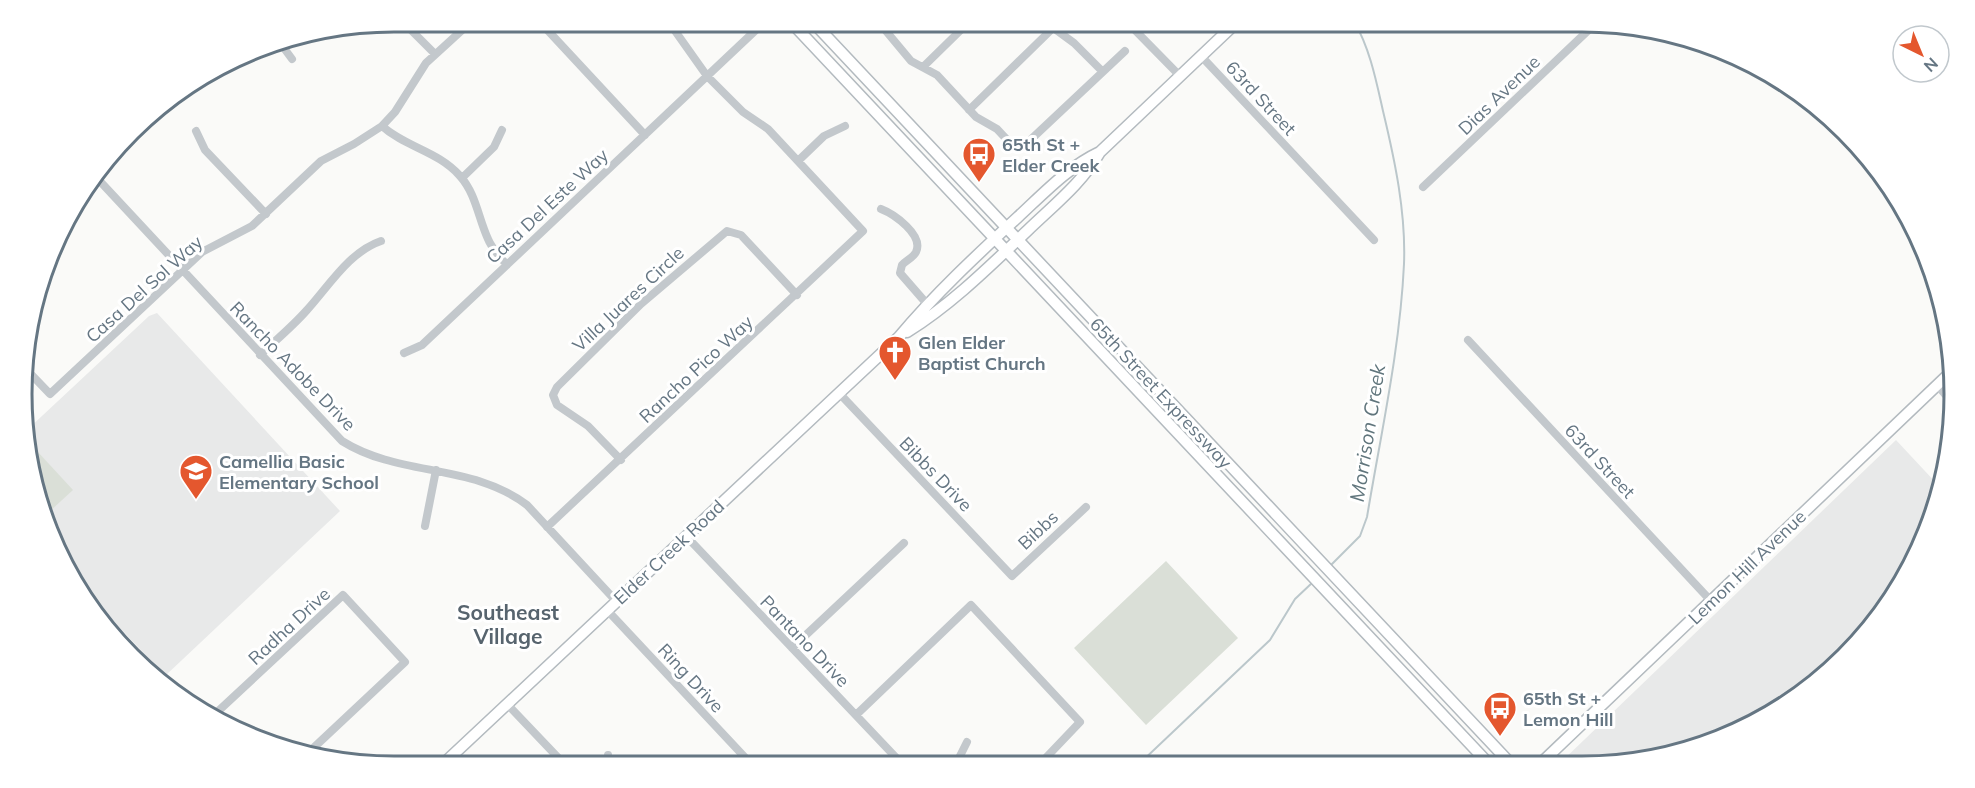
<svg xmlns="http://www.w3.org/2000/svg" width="1975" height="788" font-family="Mulish,sans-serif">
<rect width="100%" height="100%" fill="#fafaf8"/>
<path fill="#e8e9e9" d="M157,313L340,511L165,676L75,580L47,514L72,490L27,440V430L149,316Z
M1896,440L1938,485L1934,514L1891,602L1827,675L1746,729L1630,764H1559Z"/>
<path fill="#dadfd7" d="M27,440L73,490L47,514L28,467Z
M1166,561L1238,638L1146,725L1074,648Z"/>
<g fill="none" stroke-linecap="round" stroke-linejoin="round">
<path stroke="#bbc7cb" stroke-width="2" d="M1330,566L1360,536L1367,517C1381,433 1400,349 1404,264C1406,213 1395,161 1383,111C1376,80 1370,49 1354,21
M1138,765L1270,640L1295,599L1313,582"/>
<defs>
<path id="secondary" d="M790,21L1489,764
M812,21L1511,764
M907,332C952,304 990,266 1028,230C1054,205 1082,183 1100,152L1238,21
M1540,764L1953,370
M440,767L899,337C935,294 977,255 1018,217C1044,193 1068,167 1100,152"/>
</defs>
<use href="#secondary" stroke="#b3babf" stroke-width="13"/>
<path stroke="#c3c8cc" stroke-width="8" d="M402,21L435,54
M539,21L645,135
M883,21L881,25L911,61L937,75L976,117L997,129L1011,144L1025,145L1125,51
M1044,21L1074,43L1102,71
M1126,21L1180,76
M278,40L292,59
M1201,56L1374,240
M923,67L970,21
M969,110L1053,28
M382,126C405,147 438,151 460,176C476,194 478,217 488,239C492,249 500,257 507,265
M196,131L205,150L266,214
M798,161L824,136L845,126
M96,177L342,441C399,477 472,463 527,505L616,601
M462,178L494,147L502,130
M1423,187L1596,23
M881,209C894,214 924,235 916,252C913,258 906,260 902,265L900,273L927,304
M1468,340L1711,601
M404,353L422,345L758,28
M260,355C276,340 293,326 307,310C329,286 349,252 381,241
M25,368L50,394L202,252L252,226L321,161L354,144L382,126L395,112L426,63L472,21
M1937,385L1949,399
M839,393L1012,576L1086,507
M621,460L588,426L557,405L553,395L557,387L641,304L727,231L741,235L797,295
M425,526L436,470
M547,527L863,231L768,129L743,112L707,76L668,21
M686,536L904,766
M607,610L753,766
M792,648L904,543
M507,704L567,767
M214,715L343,595L405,662L308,753
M856,715L971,605L1080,722L1039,765
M1215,764L1216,765
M607,766L608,755
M955,766L967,742"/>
<use href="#secondary" stroke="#fff" stroke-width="10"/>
</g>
<defs>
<symbol id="bus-pin" viewBox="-11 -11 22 30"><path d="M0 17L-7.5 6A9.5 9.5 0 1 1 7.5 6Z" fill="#e4572e" stroke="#fff"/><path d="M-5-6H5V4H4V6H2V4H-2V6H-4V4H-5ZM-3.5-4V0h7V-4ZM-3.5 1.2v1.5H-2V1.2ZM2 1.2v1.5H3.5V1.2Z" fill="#fff"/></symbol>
<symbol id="church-pin" viewBox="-11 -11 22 30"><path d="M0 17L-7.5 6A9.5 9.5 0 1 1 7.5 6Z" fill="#e4572e" stroke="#fff"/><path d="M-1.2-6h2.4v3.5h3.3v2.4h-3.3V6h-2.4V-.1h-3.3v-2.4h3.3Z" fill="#fff"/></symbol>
<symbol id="school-pin" viewBox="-11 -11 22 30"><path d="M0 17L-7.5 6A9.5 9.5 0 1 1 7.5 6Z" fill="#e4572e" stroke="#fff"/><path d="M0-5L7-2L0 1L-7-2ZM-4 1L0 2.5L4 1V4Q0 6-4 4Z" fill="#fff"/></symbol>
</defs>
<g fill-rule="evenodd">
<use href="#bus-pin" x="960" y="135" width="38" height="52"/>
<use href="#church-pin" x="876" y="333" width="38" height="52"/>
<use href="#school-pin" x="177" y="452" width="38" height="52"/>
<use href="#bus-pin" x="1481" y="689" width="38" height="52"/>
</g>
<g text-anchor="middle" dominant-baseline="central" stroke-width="6" stroke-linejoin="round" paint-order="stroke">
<g font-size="18" fill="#657683" stroke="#fff">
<text transform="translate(1499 95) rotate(-44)">Dias Avenue</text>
<text transform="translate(1261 98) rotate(47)">63rd Street</text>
<text transform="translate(547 206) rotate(-43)">Casa Del Este Way</text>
<text transform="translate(144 289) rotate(-42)">Casa Del Sol Way</text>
<text transform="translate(628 299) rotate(-43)">Villa Juares Circle</text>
<text transform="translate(293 366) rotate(46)">Rancho Adobe Drive</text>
<text transform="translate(696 369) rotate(-43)">Rancho Pico Way</text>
<text transform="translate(1161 393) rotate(47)">65th Street Expressway</text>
<text transform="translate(1600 461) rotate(47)">63rd Street</text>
<text transform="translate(936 474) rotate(46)">Bibbs Drive</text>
<text transform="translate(1038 530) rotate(-43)">Bibbs</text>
<text transform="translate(669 552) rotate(-43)">Elder Creek Road</text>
<text transform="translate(1747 567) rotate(-44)">Lemon Hill Avenue</text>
<text transform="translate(289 626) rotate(-43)">Radha Drive</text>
<text transform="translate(805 641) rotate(46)">Pantano Drive</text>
<text transform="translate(691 678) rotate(47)">Ring Drive</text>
</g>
<g font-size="18" font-weight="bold" fill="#657683" stroke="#fff" text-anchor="start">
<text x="1002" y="144">65th St +<tspan x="1002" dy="21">Elder Creek</tspan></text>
<text x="918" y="342">Glen Elder<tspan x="918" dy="21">Baptist Church</tspan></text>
<text x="219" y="461">Camellia Basic<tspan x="219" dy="21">Elementary School</tspan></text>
<text x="1523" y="698">65th St +<tspan x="1523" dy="21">Lemon Hill</tspan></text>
</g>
<g font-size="20" font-style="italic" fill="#60757c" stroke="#fff">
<text transform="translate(1367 433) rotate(-81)">Morrison Creek</text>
</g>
<g font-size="21" font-weight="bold" fill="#57646e" stroke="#fff">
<text x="508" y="612">Southeast<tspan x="508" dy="24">Village</tspan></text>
</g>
</g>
<path d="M0 0H1975V788H0ZM394 32H1582A362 362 0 0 1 1944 394V394A362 362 0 0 1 1582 756H394A362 362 0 0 1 32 394V394A362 362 0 0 1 394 32Z" fill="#fff" fill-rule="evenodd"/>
<path fill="none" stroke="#657683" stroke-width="3" d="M394 32H1582A362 362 0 0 1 1944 394V394A362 362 0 0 1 1582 756H394A362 362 0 0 1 32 394V394A362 362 0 0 1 394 32Z"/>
<g transform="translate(1921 54) rotate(137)"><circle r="28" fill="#ffffff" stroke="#c1c8cd" stroke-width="1.5"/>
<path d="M0-4.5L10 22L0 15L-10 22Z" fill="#e4572e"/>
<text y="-9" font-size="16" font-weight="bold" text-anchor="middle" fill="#657683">N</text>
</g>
</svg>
